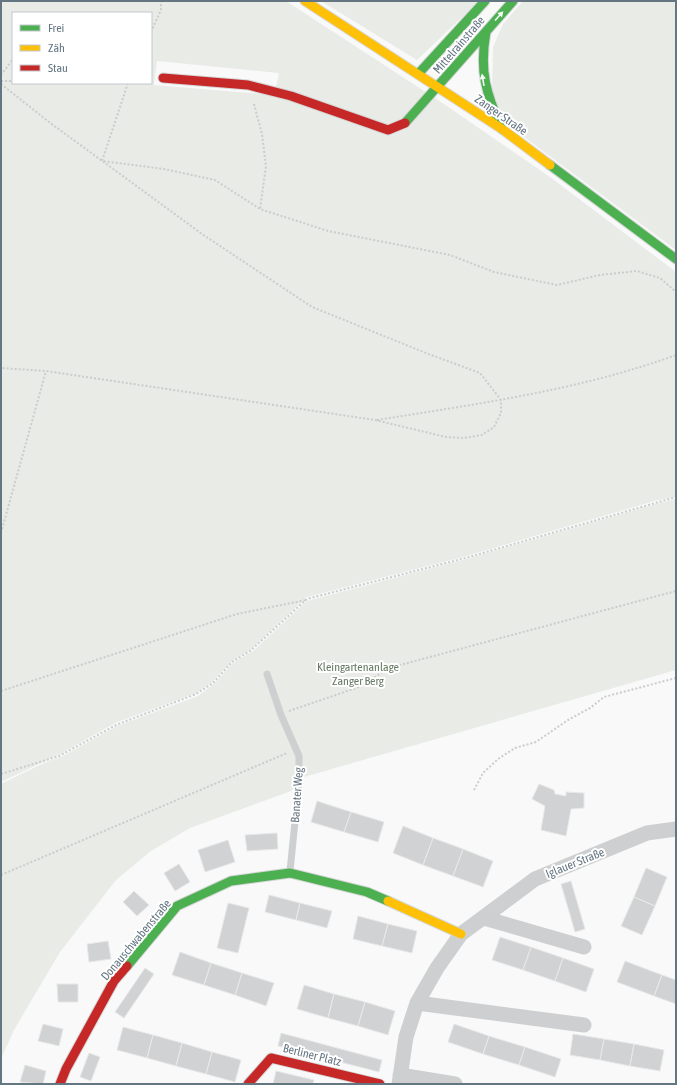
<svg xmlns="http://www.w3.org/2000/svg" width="677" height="1085" font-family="'Asap Condensed',sans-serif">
<rect width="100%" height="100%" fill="#f9f9f9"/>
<path fill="#e8ebe6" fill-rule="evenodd" d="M1,1H286L441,102L550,177L676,272V497L658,500L463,557L307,597L250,650L232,661L212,682L196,693L115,723L62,753L1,782ZM13,13H151V83H13ZM157,61L278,73L279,74L274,95L154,85Z
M321,1H479L417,60Z
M523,1H676V250L512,128L492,96L493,47L503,24Z
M676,499V670L304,777L291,791L190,828L151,851L116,880L60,952L14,1030L1,1059V784L46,762L63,756L117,726L198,696L215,683L233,663L253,651L307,601L470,558L659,503Z"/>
<path fill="#d0d2d3" stroke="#e8e8e8" d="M539,784L554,790L555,794L566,796V792L584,793V808L571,809L566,836L541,830L545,806L532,799Z
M317,801L351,812L344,832L311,822Z
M351,812L384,822L378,842L344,832Z
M403,826L433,838L423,865L393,853Z
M277,833L278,849L247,851L245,835Z
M433,838L463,849L453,876L423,865Z
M228,840L235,862L205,872L198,850Z
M463,849L493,861L483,887L453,876Z
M179,864L190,882L175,891L164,873Z
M646,868L667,877L655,906L634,897Z
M571,881L585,929L575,932L561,884Z
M134,891L149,905L137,916L123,902Z
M269,895L300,903L296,920L265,912Z
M634,897L655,906L642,935L621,926Z
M228,903L249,908L238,953L217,948Z
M300,903L332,911L327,928L296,920Z
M358,916L388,924L382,946L353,939Z
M388,924L417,931L412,953L382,946Z
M500,937L531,947L523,970L492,960Z
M108,941L111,959L89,962L87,944Z
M531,947L563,958L555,981L523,970Z
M180,952L211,963L204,985L172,975Z
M563,958L594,969L586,992L555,981Z
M625,961L662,975L654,996L617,982Z
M211,963L242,973L235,995L204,985Z
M145,968L154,974L124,1018L115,1012Z
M242,973L274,983L266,1006L235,995Z
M662,975L676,980V1004L654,996Z
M57,984H78V1002H58Z
M304,985L334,994L328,1018L297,1009Z
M334,994L365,1002L358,1026L328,1018Z
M365,1002L395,1011L388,1035L358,1026Z
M43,1024L63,1029L59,1046L38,1041Z
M454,1024L489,1036L483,1054L448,1042Z
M123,1027L153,1035L147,1058L117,1050Z
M281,1033L382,1060L379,1072L278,1046Z
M573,1034L604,1039L600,1060L570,1055Z
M153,1035L182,1043L176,1066L147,1058Z
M489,1036L525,1047L519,1065L483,1054Z
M604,1039L634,1044L630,1066L600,1060Z
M182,1043L212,1052L206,1074L176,1066Z
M634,1044L664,1050L660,1071L630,1066Z
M525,1047L561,1059L555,1077L519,1065Z
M212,1052L241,1060L235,1082L206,1074Z
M89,1053L100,1057L91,1081L80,1077Z
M25,1065L46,1071L43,1084L20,1082Z
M276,1071L314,1080L313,1084H273Z"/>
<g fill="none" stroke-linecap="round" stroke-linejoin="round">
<defs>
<path id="fast" d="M486,32C479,71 486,94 502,129
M419,73L485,1
M405,123L513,1
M550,165L676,259
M127,966L177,906L231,881L290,873L367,892L388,901"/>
<path id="slow" d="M305,1L502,129L550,165
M388,901L461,934"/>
<path id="jam" d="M163,78L248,85L291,96L388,130L405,123
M60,1084L66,1069L114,981L127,966
M248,1084L271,1058L380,1084"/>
</defs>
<use href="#fast" stroke="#d5d6d7" stroke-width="11"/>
<use href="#slow" stroke="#d5d6d7" stroke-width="11"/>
<use href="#jam" stroke="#d5d6d7" stroke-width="11"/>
<path stroke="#cbcccd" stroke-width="2" stroke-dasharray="2 2" stroke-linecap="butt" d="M151,32L161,10V1
M1,75L13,59
M1,81H13
M128,83L102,161L164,169L215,180L260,209L328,231L450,255L494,272L557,285L600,275L637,271L660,278L676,292
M1,84L49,122L202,234L312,307L431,355L480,373L501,400V413L494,427L482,435L464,438L446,437L375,420L46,371L1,368
M254,104L262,134L266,166L260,209
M377,420C477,404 580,390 676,355
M1,533L46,371
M1,691L237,614L306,600
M289,711L359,687L389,668L676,591
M1,774L59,756L116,725L196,694L213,683L232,662L250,651L307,599L469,557L676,497
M474,790L483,773L498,759L515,748L536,742L568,720L590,708L604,697L676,678
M1,875L287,753"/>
<path stroke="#cecfd0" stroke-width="7" d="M267,674L281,715L299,756V782L290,871"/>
<path stroke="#cecfd0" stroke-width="15" d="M484,918L584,947
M417,1003L584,1025
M400,1075L455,1084
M399,1084L406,1037L417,1003L437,968L461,934L535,879L647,833L676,829"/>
<use href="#fast" stroke="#4caf50" stroke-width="9"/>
<use href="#slow" stroke="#ffc107" stroke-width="9"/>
<use href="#jam" stroke="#c62828" stroke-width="9"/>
</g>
<defs><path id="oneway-solid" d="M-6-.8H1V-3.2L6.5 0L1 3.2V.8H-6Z"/></defs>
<g fill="#f6fbf6">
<use href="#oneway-solid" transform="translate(499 16) rotate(-48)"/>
<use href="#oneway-solid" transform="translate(483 80) rotate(-100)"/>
</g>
<g text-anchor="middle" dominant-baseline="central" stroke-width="4" stroke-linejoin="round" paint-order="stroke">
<g font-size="12" fill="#657683" stroke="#fff">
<text transform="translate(459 45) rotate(-49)">Mittelrainstraße</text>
<text transform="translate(501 115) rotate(35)">Zanger Straße</text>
<text transform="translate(297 795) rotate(-86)">Banater Weg</text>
<text transform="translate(575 863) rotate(-22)">Iglauer Straße</text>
<text transform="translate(136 940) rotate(-50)">Donauschwabenstraße</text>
<text transform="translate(312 1055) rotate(14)">Berliner Platz</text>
</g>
<g font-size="12" fill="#687a64" stroke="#fff">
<text x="358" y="667">Kleingartenanlage<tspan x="358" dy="14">Zanger Berg</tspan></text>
</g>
</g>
<rect width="677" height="1085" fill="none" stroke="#657683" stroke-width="4"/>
<rect x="12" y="12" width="140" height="72" fill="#ffffff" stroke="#c1c8cd"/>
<rect x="20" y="25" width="20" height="6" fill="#4caf50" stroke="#c1c8cd"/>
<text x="48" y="32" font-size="12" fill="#657683">Frei</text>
<rect x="20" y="45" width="20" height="6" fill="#ffc107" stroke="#c1c8cd"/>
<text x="48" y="52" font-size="12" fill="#657683">Zäh</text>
<rect x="20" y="65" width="20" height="6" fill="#c62828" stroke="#c1c8cd"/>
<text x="48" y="72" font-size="12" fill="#657683">Stau</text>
</svg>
